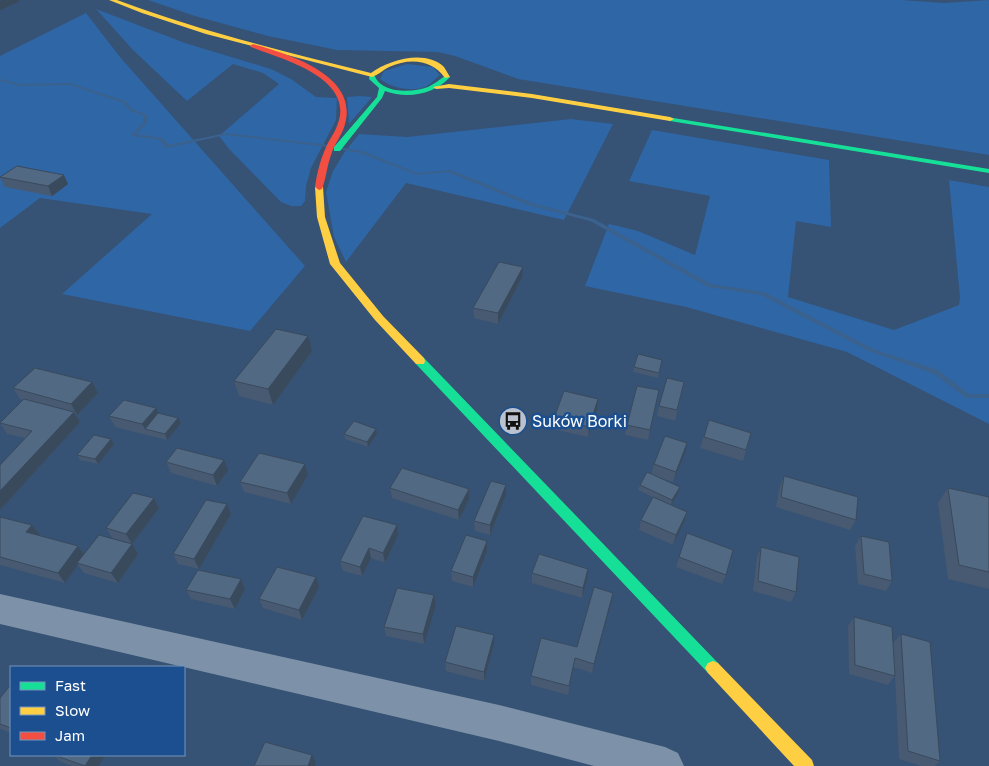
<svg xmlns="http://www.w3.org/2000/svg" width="989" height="766" font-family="'Golos Text',sans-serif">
<rect width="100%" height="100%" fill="#365274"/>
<path fill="#2f66a5" d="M148,0H902L944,3L989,0V155L518,79L455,56L438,52L337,50L268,36L195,16Z
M96,9L185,43L271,69L291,79L316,97L337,98L336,120L311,168L306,186L305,201L301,206H291L281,202L229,149L219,136L279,84L263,73L233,64L187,101L133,50Z
M86,13L120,57L305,266L250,331L62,294L152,214L40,198L0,228V56Z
M407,64L433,67L440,75C436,78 432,83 427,86C413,93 392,88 380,79L384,71Z
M359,96L372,97L349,124L347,97Z
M571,119L613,124L564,220L406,183L346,262L334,237L326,192L333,171L344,153L359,134L407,137Z
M652,130L829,160L831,227L796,221L788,297L894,330L959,305L960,298L949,180L989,187V424L847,352L686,307L585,286L609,224L638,231L695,255L710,196L629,181Z"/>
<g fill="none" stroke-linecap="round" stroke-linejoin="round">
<path fill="#3b618d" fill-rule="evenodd" d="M0,79L20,84L70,83L125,101L132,109L148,115L147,123L136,134L163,138L168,145L226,133L329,145L331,146L329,147L226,135L167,148H165L160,140L132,136V134L143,123L144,116L130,111L123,103L70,85L20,86L0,81Z
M337,147L363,151L417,173L451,170L532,203L594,219L711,284L764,292L873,349L938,370L969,394H989V398H966L934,374L869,351L761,295L708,287L590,221L528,205L448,172L417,175L360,153L337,149Z"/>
<path fill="#7d92a8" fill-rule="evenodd" d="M0,594L499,705L665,747L678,753L684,766H594L499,741L0,624Z"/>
<path fill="#16e098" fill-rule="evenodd" d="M370,74H374C380,94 412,93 428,87C434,84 439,80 445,76L450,77C434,95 407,99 385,91L382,98L340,151H334V147L377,97L379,88L369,79Z
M667,117L989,169V173L670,121L666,119Z
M420,357L424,358L718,663L721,668L718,673L713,675L708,673L416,364L415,361L416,358Z"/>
<path fill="#ffcf43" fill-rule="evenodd" d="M109,0H117C200,31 285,52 371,73C389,60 425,49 444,67C446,70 448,74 450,77L445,78C432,59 409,58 389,67C383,70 378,75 372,77L206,34L142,13Z
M449,84L532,94L670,117L674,119L670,121L532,98L449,88L436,89L433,87Z
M319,184L323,187L325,217L340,263L383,316L424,358L425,361L424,364H416L375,320L330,264L317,217L315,187Z
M713,661L718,663L812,760L814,766H794L708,673L705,668L708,663Z"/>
<path fill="#f24e42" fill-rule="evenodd" d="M253,44C288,54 359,75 345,124C343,134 334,144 331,155C327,166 326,179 322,189L319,190L315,187C317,172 321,157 328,143C331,137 335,132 337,126C357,78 282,59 251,47L250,46Z"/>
</g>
<path fill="#475a72" d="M0,177L68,184L52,196L5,187Z
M522,277L498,324L474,318L473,308Z
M312,351L273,405L239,396L234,381Z
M662,360L658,378L633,372L634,367Z
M684,382L675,421L657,416L659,406Z
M13,388L98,393L77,415L76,414L80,422L0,510V465L25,438L7,434L0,423L23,400L20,399Z
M659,390L648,440L625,435L627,425Z
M598,399L597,410L588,437L553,429L554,418Z
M156,408L158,413L181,423L167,440L115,427L109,416Z
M508,413L519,422L514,424L508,419Z
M709,420L746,450L743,461L700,448Z
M344,434H377L368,447L345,439Z
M111,439L114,444L98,464L80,460L77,455Z
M685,453L673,482L657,477L680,487L678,493L671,505L687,512L684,522L673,545L639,530L641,520L661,501L638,490L640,485L651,474L654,464Z
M166,462L228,470L217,486L171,473Z
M308,475L291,504L244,492L240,482Z
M784,476L856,520L850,530L776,507L780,486Z
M506,485V495L490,535L475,531L474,521Z
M390,488L469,489V499L459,520L392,498Z
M948,488L989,497V589L948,579L938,503Z
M154,498L159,508L132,544L112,538L106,528Z
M227,504L231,514L199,569L178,564L173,554Z
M0,517L32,525L40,535L39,536L78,546L84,554H138L118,583L84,573L78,565L65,583L0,565Z
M398,535L385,563L371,558L362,576L343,571L340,561Z
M861,536L892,581L886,591L858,584L855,546Z
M487,541V551L473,587L452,581L451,571Z
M761,547L796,592L791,602L753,591L757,557Z
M679,557L726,575L722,584L676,567Z
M532,573L587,579L582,598L532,583Z
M241,579L245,589L235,609L191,599L186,590Z
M319,587L302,620L263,608L259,599Z
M613,593L592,673L573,667L568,695L531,685V676L577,647Z
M434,595L436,605L424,644L386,636L384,627Z
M854,617L893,643L901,634L940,761L935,766H921L899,759L895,676L888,685L849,674L848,626Z
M494,644L484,681L446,671L445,662Z
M11,688V733L0,729V698Z
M53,755L98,766H72L61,762Z"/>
<path fill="#394a5c" d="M2,0H20V1L0,10V1Z
M64,175L68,184L52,196L48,186Z
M523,267L522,277L498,324V313Z
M308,336L312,351L273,405L268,389Z
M92,382L98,393L77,415L71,404Z
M598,399L597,410L588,437L589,427Z
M156,408L161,418L145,429L142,424Z
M74,412L80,422L0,510V491Z
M519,416V422L514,424V419Z
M178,418L181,423L167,440L165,434Z
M376,429L377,434L368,447L367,442Z
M111,439L114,444L98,464L95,459Z
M687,443L685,453L673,482L676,472Z
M224,460L228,470L217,486L213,475Z
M305,464L308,475L291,504L287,493Z
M506,485V495L490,535V525Z
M680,487L678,493L671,505L672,500Z
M469,489V499L459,520L458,510Z
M154,498L159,508L132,544L126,534Z
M227,504L231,514L199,569L194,559Z
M687,512L684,522L673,545L676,535Z
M32,525L40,535L34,542L26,532Z
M397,525L398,535L385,563L383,553Z
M487,541V551L473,587V577Z
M132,544L138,554L118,583L111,573Z
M78,546L85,556L77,563L78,565L65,583L58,573Z
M369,548L371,558L362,576L360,567Z
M588,569L587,579L582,598L583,588Z
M316,577L319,587L302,620L299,610Z
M241,579L245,589L235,609L230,599Z
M613,593L611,603L592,673L594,664Z
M434,595L436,605L424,644L423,634Z
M494,635V644L484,681V672Z
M92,755H106L98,766H85Z
M312,755L316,763L315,766H308Z"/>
<path fill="#526984" stroke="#394a5c" d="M17,166L64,175L48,186L0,177Z
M499,262L523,267L498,313L473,308Z
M276,329L308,336L268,389L234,381Z
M638,354L662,360L659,373L634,367Z
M35,368L92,382L71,404L13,388Z
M667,378L684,382L677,410L659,406Z
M637,386L659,390L650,430L627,425Z
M564,391L598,399L589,427L554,418Z
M24,399L74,412L0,491V465L32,431L0,423Z
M124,400L156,408L142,424L109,416Z
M513,411L519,416L514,419L508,413Z
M158,413L178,418L165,434L145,429Z
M709,420L751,433L746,450L704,437Z
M354,421L376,429L367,442L344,434Z
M94,435L111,439L95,459L77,455Z
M665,436L687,443L676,472L654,464Z
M177,448L224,460L213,475L166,462Z
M259,453L305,464L287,493L240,482Z
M402,468L469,489L458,510L390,488Z
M647,472L680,487L672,500L640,485Z
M784,476L858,497L856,520L781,497Z
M491,481L506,485L490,525L474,521Z
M948,488L989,497V572L959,565Z
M133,493L154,498L126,534L106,528Z
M653,497L687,512L676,535L641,520Z
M206,500L227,504L194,559L173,554Z
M363,516L397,525L383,553L369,548L360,567L340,561Z
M0,517L32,525L26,532L78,546L58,573L0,557Z
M687,533L733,550L726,575L679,557Z
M99,535L132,544L111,573L77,563Z
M466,535L487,541L473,577L451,571Z
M861,536L889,542L892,581L864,574Z
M761,547L799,557L796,592L758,581Z
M539,554L588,569L583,588L532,573Z
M277,567L316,577L299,610L259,599Z
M198,570L241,579L230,599L186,590Z
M594,587L613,593L594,664L575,658L569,686L531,676L541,638L577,647Z
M397,588L434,595L423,634L384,627Z
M854,617L892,627L895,676L855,665Z
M456,626L494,635L484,672L445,662Z
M901,634L930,642L940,761L908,751Z
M9,687L11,688V728L0,724V698Z
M265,742L312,755L308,766H254Z
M54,755H92L85,766Z"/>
<defs>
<symbol id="bus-disc" viewBox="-11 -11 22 22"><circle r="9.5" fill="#b9c2ce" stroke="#1b4f8f"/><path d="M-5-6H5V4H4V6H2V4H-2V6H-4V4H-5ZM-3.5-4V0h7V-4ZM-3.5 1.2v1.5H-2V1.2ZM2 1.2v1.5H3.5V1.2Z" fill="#111"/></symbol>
</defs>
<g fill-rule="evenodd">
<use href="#bus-disc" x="497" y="405" width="32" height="32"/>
</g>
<g text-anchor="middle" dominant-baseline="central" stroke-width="5" stroke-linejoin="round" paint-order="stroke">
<g font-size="16" fill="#fff" stroke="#1b4f8f" text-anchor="start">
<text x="532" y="421">Suków Borki</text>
</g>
</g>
<rect x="10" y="666" width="175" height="90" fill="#1b4f8f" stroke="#7695bc"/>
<rect x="20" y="682" width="25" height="8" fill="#16e098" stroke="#7695bc"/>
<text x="55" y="691" font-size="15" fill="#ffffff">Fast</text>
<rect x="20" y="707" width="25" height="8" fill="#ffcf43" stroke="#7695bc"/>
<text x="55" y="716" font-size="15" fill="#ffffff">Slow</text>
<rect x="20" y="732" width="25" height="8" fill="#f24e42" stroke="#7695bc"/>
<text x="55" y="741" font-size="15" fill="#ffffff">Jam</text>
</svg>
